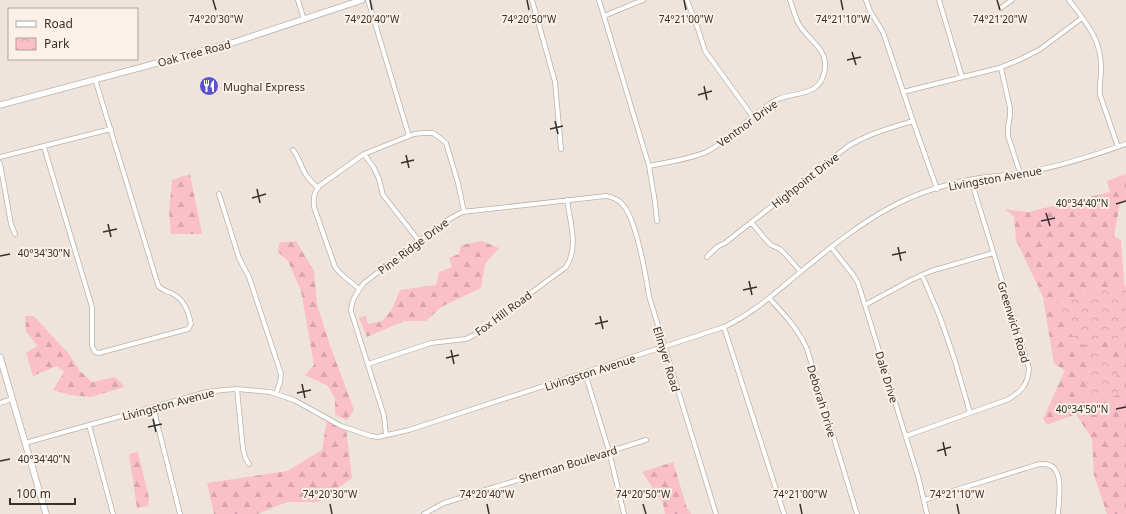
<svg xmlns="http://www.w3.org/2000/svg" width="1126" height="514" font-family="'Noto Sans',sans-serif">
<defs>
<pattern id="forest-firs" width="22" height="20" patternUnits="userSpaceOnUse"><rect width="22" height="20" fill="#fbbfca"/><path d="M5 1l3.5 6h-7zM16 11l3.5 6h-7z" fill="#d8a5ae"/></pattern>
<pattern id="park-crowns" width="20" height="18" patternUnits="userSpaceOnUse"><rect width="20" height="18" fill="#fbbfca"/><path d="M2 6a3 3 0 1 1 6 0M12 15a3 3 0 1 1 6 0" fill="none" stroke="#d8a5ae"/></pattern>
</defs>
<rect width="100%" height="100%" fill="#eee4db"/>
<path fill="url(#forest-firs)" d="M190,174L202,234H171L169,211L172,180Z
M1126,174V200L1120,203L1114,236L1121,240L1124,282L1057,302L1074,339L1094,351L1087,381L1101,353L1099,343L1126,338V514H1107L1094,475L1092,439L1076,414L1047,425L1043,419L1065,370L1054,364L1043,297L1016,240L1014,217L1005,209L1028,212L1110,192L1107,181Z
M296,241L314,271L317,304L330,345L354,410L347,420L335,415V398L328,386L305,375L314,365L301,291L288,261L278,252L279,243Z
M482,241L499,248L485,264L481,288L441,307L426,321H404L367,337L359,318L366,316L368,324L382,321L391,311L400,290L436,285L439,272L452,267L449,258L459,254L461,245Z
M25,316H34L69,354L80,371L92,382L115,377L125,387L91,397L70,395L53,390L64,372L57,366L33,376L26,353L37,346L26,331Z
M327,419L346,428L352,478L319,502H287L257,514H214L207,483L287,471L322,450Z
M138,452L149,498L148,506L137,508L129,454Z
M673,462L687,508L691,514H665L663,503L642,472Z"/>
<path fill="url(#park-crowns)" d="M1124,282L1126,288V338L1099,343L1101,353L1116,360L1118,395L1093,402L1087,381L1094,351L1074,339L1056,302Z"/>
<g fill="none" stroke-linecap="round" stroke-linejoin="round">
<defs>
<path id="street" d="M298,0L304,20
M368,0L409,136
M532,0L555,82L561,149
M599,0L649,166L655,202L657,221
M687,0L698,29L705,51L753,117
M866,0L870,11L883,32L913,121L937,189
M939,0L962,77
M1069,0C1086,23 1102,39 1101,70C1101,79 1099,86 1100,95L1118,147
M1001,8L1012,0
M604,16L643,0
M1001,68L1010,108V116L1008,127V136L1020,173
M903,92L999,68L1021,59L1039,50L1082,18
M44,147L92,307V346L95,352L99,353L188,329L191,324C188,310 184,299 171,293C166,291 161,290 158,285L95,79
M293,150C299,157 300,165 305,173C308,179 313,183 318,188
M364,154L374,168L379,179L383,195L419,241
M0,157L111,129
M0,163L11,224L15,234
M649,166C667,162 693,159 708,151C733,138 752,113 776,100C795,91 822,98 825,68C827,49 809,40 800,26C795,18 793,8 790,0
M219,194L239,258L249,277L281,374L280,382L276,394
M751,222L766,240L771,245L780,249L785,254L801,272
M831,247L854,276L858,283L918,476L927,514
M707,257L717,247L725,243L847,147C867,134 890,128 913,121
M922,275L940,317L955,361L970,413
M359,289L340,273L335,267L314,207C313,198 314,193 319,186L364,154L414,134L423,133H433L440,138L446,143L458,183L464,212
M769,298C784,314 798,329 807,349L857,514
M865,305L911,280L931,271L993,253
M724,327L784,514
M368,364L431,343L466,339L474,335L566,267C579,248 570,222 567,200
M585,373L609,451L624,514
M237,389L243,449L245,457L249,464
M0,403L12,399
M153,407L180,514
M89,425L113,514
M386,435L384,416L351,311C351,300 358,291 364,283L446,221L462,212L606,196C612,197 618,199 622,204C636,217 646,276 649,296L716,514
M906,436L1009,399C1022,391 1028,384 1029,368L971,180
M25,443L207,392L223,390L237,389L270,392L294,400L341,426L371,436L378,437L409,430L724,327C752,314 774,294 798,274C828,249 859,224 893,206C917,193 947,184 973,179C993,176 1014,175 1033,171C1065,165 1095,155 1126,144
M924,500L1036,465C1067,457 1059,497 1058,514
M424,514L444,503L646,440"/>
<path id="secondary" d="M0,105L232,43L362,0
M0,357L46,514"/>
</defs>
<use href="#street" stroke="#bbb1a9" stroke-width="5.5"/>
<use href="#secondary" stroke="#bbb1a9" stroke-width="7"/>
<use href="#street" stroke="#fff" stroke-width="4"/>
<use href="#secondary" stroke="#fff" stroke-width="5.5"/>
</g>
<path fill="none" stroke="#35312d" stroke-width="1.5" d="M213,0L216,10M370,0L372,10M527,0L529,10M684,0L686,10M841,0L843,10M997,0L1000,10M852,52L856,65M847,60L861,57M704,86L707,100M698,95L712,91M555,121L558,134M550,129L563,126M406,155L409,168M401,163L414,160M257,189L260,203M252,198L266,194M1116,204L1126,201M1046,213L1050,226M1041,221L1055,218M108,224L111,237M103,232L117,229M898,247L901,261M892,255L906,252M0,256L10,254M749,281L752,295M743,290L757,287M600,316L603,329M595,324L608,321M451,350L454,364M446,358L459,355M302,384L305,398M297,393L311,390M1116,409L1126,407M153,419L156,432M148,427L162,424M943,442L946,456M937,451L951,447M0,461L10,459M330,504L332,514M487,504L489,514M643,504L646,514M800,504L802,514M957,504L959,514"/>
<defs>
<symbol id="restaurant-disc" viewBox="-11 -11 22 22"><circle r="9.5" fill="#5a53cb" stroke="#fbf1e8"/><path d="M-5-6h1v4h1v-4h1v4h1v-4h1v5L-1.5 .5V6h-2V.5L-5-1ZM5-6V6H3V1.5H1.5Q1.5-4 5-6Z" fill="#fff"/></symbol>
</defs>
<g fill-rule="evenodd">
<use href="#restaurant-disc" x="198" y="75" width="22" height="22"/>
</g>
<g text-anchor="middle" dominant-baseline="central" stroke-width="4" stroke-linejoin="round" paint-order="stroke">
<g font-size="11" fill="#35312d" stroke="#fbf1e8">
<text transform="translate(194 53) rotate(-15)">Oak Tree Road</text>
<text transform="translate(747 123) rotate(-36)">Ventnor Drive</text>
<text transform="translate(995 178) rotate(-10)">Livingston Avenue</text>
<text transform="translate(805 180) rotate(-38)">Highpoint Drive</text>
<text transform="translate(413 246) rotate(-37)">Pine Ridge Drive</text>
<text transform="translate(503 313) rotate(-36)">Fox Hill Road</text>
<text transform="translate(1014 322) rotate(73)">Greenwich Road</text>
<text transform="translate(667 359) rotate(73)">Ellmyer Road</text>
<text transform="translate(590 372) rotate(-18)">Livingston Avenue</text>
<text transform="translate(887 377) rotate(73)">Dale Drive</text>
<text transform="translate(822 401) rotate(73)">Deborah Drive</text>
<text transform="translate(168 404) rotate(-15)">Livingston Avenue</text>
<text transform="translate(568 464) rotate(-17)">Sherman Boulevard</text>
</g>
<g font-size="11" fill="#35312d" stroke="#fbf1e8" text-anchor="start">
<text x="223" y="86">Mughal Express</text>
</g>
</g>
<g font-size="10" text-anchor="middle" fill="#35312d" stroke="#fbf1e8" stroke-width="4" stroke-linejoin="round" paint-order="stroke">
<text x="216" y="23">74°20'30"W</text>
<text x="372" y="23">74°20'40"W</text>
<text x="529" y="23">74°20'50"W</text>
<text x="686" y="23">74°21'00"W</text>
<text x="843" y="23">74°21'10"W</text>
<text x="1000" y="23">74°21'20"W</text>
<text x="1082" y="207">40°34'40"N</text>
<text x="44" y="257">40°34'30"N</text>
<text x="1082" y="413">40°34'50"N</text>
<text x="44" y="463">40°34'40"N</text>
<text x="330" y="498">74°20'30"W</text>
<text x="487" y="498">74°20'40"W</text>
<text x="643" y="498">74°20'50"W</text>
<text x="800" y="498">74°21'00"W</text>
<text x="957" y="498">74°21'10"W</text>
</g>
<rect x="8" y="8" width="130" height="52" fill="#fbf1e8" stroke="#aca49d"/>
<rect x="16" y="21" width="20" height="6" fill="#ffffff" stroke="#aca49d"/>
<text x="44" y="28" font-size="12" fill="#35312d">Road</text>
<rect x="16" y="38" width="20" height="12" fill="url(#park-crowns)" stroke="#aca49d"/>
<text x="44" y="48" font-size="12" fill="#35312d">Park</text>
<path d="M10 498v6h65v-6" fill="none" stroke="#35312d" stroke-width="2"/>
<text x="16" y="498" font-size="12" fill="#35312d" stroke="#fbf1e8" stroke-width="3" paint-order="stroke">100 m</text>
</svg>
